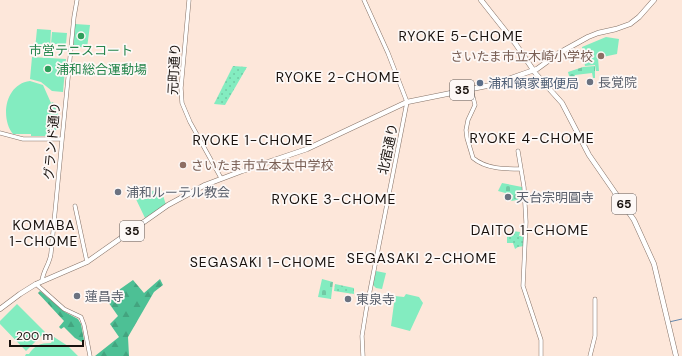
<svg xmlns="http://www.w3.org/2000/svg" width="682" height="356" font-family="'DM Sans','Noto Sans JP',sans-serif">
<defs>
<pattern id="forest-firs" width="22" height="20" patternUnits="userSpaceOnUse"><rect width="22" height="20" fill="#4dc095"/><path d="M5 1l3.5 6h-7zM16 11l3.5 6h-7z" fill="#43a47f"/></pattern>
<pattern id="cemetery-stones" width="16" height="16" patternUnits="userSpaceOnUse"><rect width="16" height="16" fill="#83ecc0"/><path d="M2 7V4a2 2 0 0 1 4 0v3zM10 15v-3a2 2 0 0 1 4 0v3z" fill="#71c9a4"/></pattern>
<pattern id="park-dots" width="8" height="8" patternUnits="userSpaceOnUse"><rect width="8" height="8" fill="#83ecc0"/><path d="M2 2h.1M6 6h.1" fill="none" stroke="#71c9a4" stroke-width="1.8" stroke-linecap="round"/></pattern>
</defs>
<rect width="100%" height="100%" fill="#fde7da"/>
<path fill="#83ecc0" d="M75,24L90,25L87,48L73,46Z
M37,29L51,30L50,50L35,49Z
M52,32L67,33L66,44H51Z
M606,37L619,39L617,54L598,58L599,71H596L595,65L585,66L582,47Z
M32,57L66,59L63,92L52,91L41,82L30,79Z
M30,81L43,85L51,103L53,102L60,118V125L54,133L50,136H31V134H13C0,118 5,84 30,81Z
M161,189L166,205L145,218L134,195Z
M376,271L386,273L382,289L376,288L373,285Z
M406,294L419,297L423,303L410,331L391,326L395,296L404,297Z
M17,304L45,332L26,351L0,324V321Z
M54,337L68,346L78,356H25L26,354H29C34,346 40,343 51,343Z"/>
<path fill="url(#forest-firs)" d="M160,279L163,285L154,292L128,337L129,356H95L119,337L110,324L118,316L106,299L133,280L144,293Z
M40,291L65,312L78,319L81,324L84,340L82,342L75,338L64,327L61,329L59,327L64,321L38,293Z"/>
<path fill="url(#cemetery-stones)" d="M595,66V78H593L592,73L575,75V79L570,80L568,72L583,67Z
M502,183L522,187L523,199L511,201L513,195L498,191Z
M322,279L333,282L331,299L318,297Z"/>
<path fill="url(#park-dots)" d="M233,66L247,67L225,105L214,104Z
M513,231L520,232L519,236H525L524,246L518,247L515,249L513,243H507V234H513Z
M335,284L354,288V294L334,291Z"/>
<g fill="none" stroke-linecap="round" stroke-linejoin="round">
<path stroke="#6488ae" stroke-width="1" d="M669,322L682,319"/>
<defs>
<path id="tertiary" d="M189,0L181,88L182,103L190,122L221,178
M471,89L475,105L468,120L466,130L467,138L473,158C486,169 505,169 521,169
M0,133L23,139H62
M518,151L524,187L526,222L523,286L541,340V356
M75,206L87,262
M42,281C43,270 50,264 51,253L74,17L77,0
M36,284L64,309L81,317L84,325L90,356
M363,356L362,336L366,311L407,102L388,53L364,0
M590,356L595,336V299"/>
<path id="primary" d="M481,0L515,43L536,74L562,103L589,155L634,220L654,264L676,356
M0,309L20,294L36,284L87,262L168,205L205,185L242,171L307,149L407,102L491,85L537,69L559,53L588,37L598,33L616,29L630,24L639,17L654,0"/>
</defs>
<use href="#tertiary" stroke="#867368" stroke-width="4.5"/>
<use href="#primary" stroke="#867368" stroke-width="5.5"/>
<use href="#tertiary" stroke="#fff" stroke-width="3.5"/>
<use href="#primary" stroke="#fff" stroke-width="4.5"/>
</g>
<g fill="#2e9e5b" stroke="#fdf8f6" stroke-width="1.5">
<circle cx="81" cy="36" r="4"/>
<circle cx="48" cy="69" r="4"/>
</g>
<g fill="#8d6e63" stroke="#fdf8f6" stroke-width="1.5">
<circle cx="601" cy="56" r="4"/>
<circle cx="183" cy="165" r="4"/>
</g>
<g fill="#6b7280" stroke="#fdf8f6" stroke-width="1.5">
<circle cx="590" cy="82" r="4"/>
<circle cx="118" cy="192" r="4"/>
<circle cx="508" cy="197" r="4"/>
<circle cx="77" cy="296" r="4"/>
<circle cx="348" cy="299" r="4"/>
</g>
<circle fill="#5c6f8a" stroke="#fdf8f6" stroke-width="1.5" cx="480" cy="83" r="4"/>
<g text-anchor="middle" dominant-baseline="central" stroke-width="3.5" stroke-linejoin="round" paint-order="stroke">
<g fill="#fdf8f6" stroke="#5d5754" stroke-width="1">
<rect x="450" y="80" width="24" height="20" rx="3"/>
<rect x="612" y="194" width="24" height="20" rx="3"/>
<rect x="120" y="221" width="24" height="20" rx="3"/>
</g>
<g font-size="12" font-weight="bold" fill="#19120e">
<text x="462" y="90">35</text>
<text x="624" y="204">65</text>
<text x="132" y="231">35</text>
</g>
<g font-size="13" fill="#27864d" stroke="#fdf8f6">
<text x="81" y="50">市営テニスコート</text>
<text x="56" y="69" text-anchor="start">浦和総合運動場</text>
</g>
<g font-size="13" fill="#785e54" stroke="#fdf8f6" text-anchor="end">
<text x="593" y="56">さいたま市立木崎小学校</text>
<text x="191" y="165" text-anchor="start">さいたま市立本太中学校</text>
</g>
<g font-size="13" fill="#19120e" stroke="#fdf8f6">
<text transform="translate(174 69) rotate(-87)">元町通り</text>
<text transform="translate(52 141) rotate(-85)">グランド通り</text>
<text transform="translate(388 149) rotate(-78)">北宿通り</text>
</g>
<g font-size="13" fill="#5b616d" stroke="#fdf8f6" text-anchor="start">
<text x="598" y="82">長覚院</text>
<text x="126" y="192">浦和ルーテル教会</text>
<text x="516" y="197">天台宗明圓寺</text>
<text x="85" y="296">蓮昌寺</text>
<text x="356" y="299">東泉寺</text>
</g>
<g font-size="13" fill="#4e5e75" stroke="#fdf8f6" text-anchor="start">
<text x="488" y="83">浦和領家郵便局</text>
</g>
<g font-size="14" letter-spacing="1" fill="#19120e" stroke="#fdf8f6">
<text x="461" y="36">RYOKE 5-CHOME</text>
<text x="338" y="77">RYOKE 2-CHOME</text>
<text x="532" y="138">RYOKE 4-CHOME</text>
<text x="253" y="140">RYOKE 1-CHOME</text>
<text x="334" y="199">RYOKE 3-CHOME</text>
<text x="44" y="225">KOMABA<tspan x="44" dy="16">1-CHOME</tspan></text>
<text x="530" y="230">DAITO 1-CHOME</text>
<text x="422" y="258">SEGASAKI 2-CHOME</text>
<text x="263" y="262">SEGASAKI 1-CHOME</text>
</g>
</g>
<path d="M10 340v6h73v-6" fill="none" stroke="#19120e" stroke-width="2"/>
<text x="16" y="340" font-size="12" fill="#19120e" stroke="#fdf8f6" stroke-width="3" paint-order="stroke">200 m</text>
</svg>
